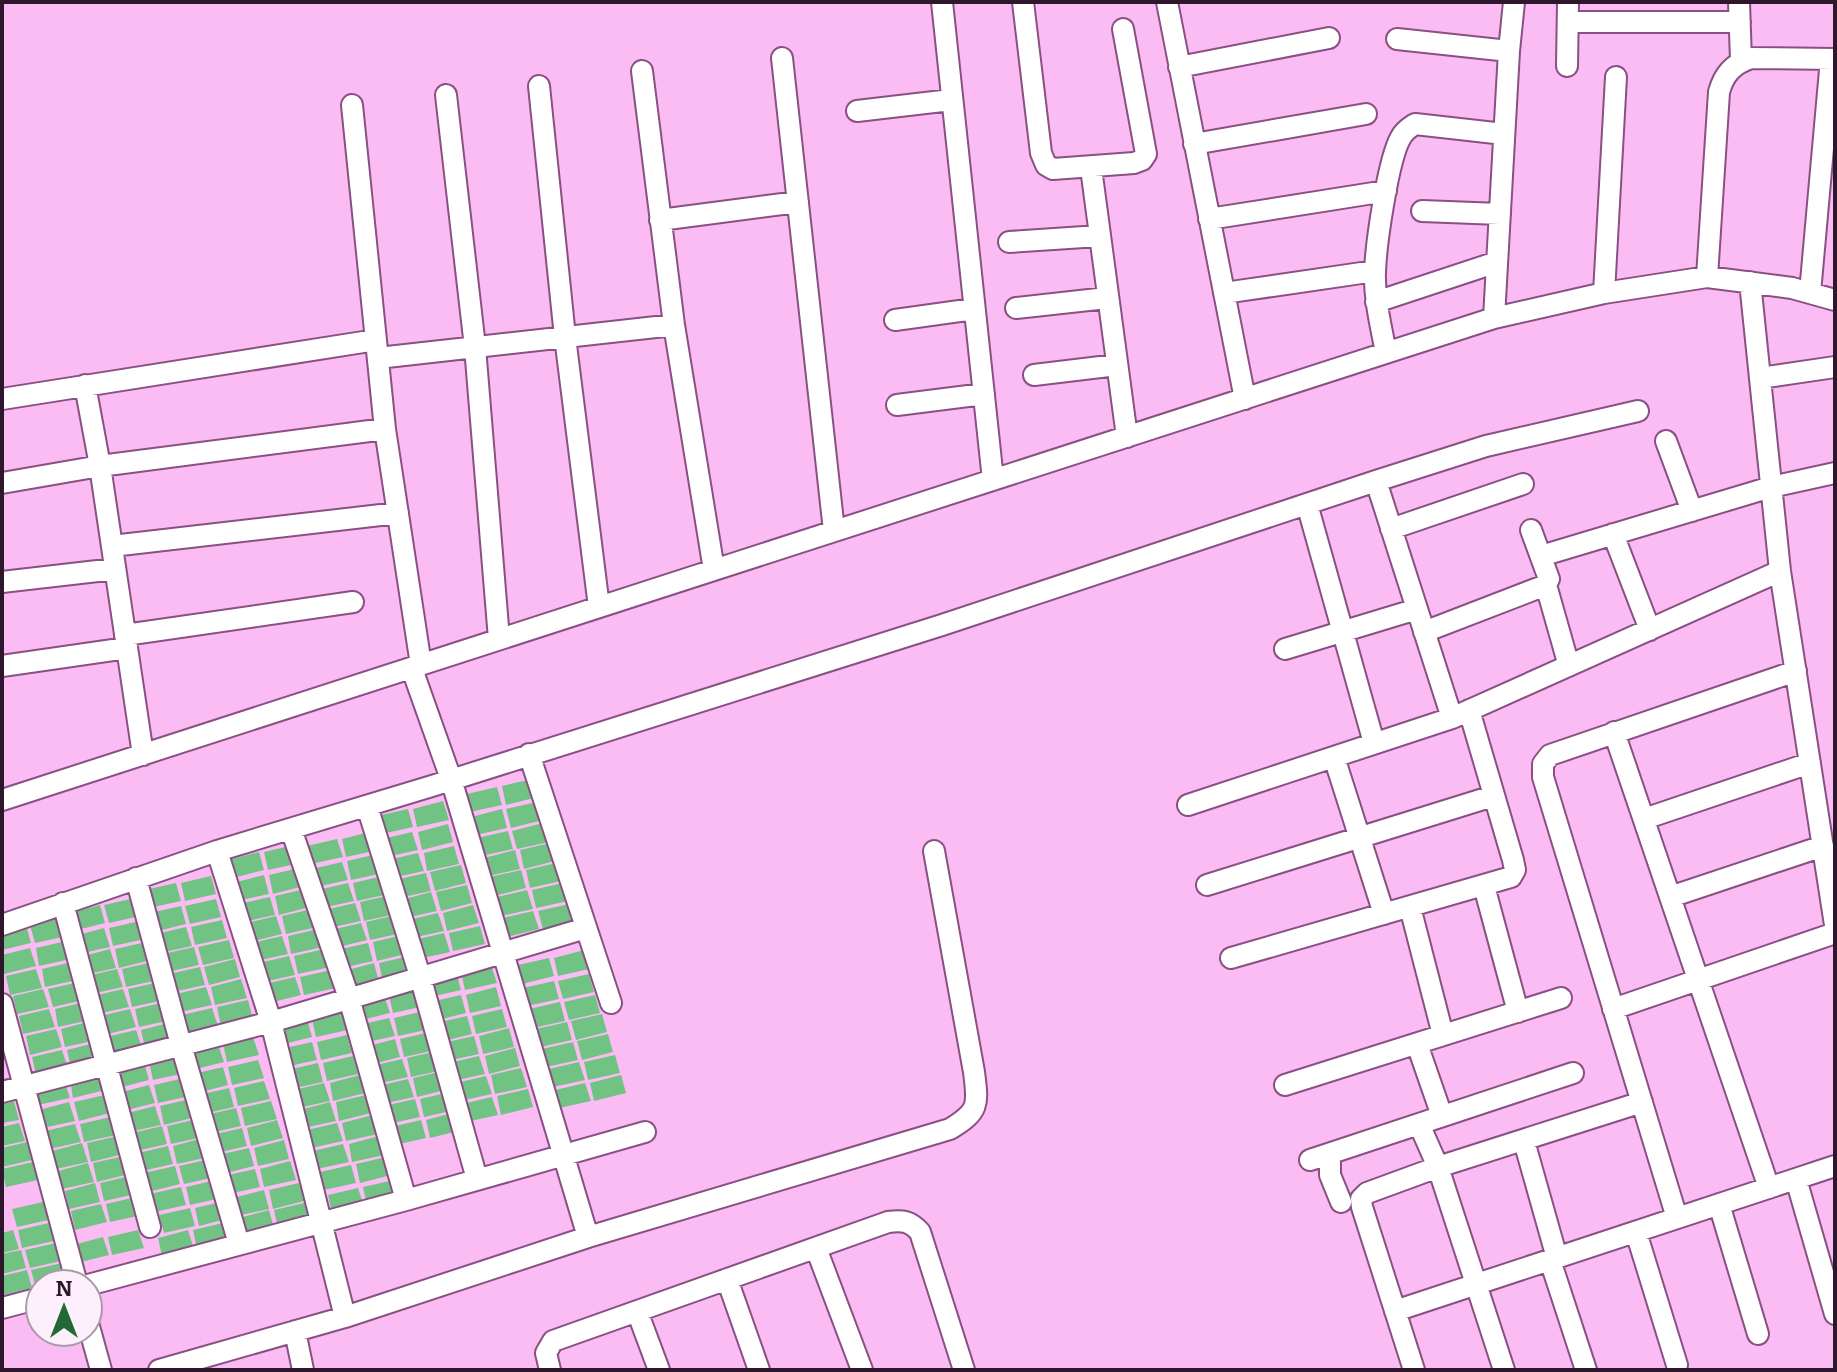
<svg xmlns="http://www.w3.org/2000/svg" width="1837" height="1372" font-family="Bitter,serif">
<rect width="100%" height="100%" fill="#fbbcf4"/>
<path fill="#71c383" d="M532,779L538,797L506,805L502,786Z
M497,787L502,805L470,812L467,794Z
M443,801L449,820L417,827L413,809Z
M537,802L543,820L511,828L506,809Z
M408,809L413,827L382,834L377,816Z
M502,809L507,828L476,835L471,817Z
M543,823L549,842L517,849L512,831Z
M448,824L453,842L422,850L418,832Z
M373,831L378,850L346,857L342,839Z
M508,831L513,849L481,856L477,838Z
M412,832L418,850L386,857L382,839Z
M337,839L343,857L311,864L307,846Z
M550,843L555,861L524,869L520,850Z
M294,845L300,863L268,870L264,852Z
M454,846L459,864L427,871L424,853Z
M515,850L520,869L488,876L484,858Z
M259,852L264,870L233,878L228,860Z
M418,853L424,871L392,878L388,860Z
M377,854L383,873L351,880L347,861Z
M342,862L348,880L316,887L312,869Z
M556,863L561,881L530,888L526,870Z
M461,865L466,883L435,891L430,872Z
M299,868L304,886L273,894L269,875Z
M521,870L526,888L494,896L490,877Z
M426,873L431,891L399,898L395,880Z
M264,875L269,894L237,901L233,883Z
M211,876L216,894L185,901L181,883Z
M383,876L389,894L357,901L353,883Z
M176,883L181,901L149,908L145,890Z
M348,883L354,901L322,908L318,890Z
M563,883L568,901L536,908L532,890Z
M467,885L472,903L441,911L436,892Z
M305,889L310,907L279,915L275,896Z
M527,890L533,909L501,916L497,897Z
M431,892L437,911L405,918L401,900Z
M391,895L396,914L364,921L360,902Z
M270,897L275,915L243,922L239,904Z
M135,898L140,916L109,923L104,905Z
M216,899L221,917L190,924L185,906Z
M355,903L361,921L329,928L325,910Z
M569,904L574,922L543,929L538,911Z
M100,905L105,923L73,931L69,913Z
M473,905L479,923L447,931L443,913Z
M181,906L186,924L154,932L150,913Z
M312,909L317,927L286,934L282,916Z
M533,911L539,929L507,937L503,918Z
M438,913L444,931L412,938L408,920Z
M396,915L402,933L370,940L366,922Z
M276,916L282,934L250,942L246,923Z
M61,918L67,936L35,943L30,925Z
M222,920L227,938L195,945L191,927Z
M140,921L145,939L113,946L109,928Z
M361,923L367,940L335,948L331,930Z
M26,925L31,943L2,950V931Z
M480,926L485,944L453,951L449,933Z
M186,927L192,946L160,953L156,934Z
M104,928L110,947L78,954L74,936Z
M318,929L323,947L291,954L288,936Z
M444,933L450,952L418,959L414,940Z
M403,935L409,953L377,961L373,942Z
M282,936L288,954L256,961L252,943Z
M229,940L234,958L203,965L198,947Z
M66,941L71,959L39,966L36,948Z
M146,942L151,960L119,968L115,949Z
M368,943L373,961L342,968L337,950Z
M194,947L199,965L167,972L163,954Z
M30,948L36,966L4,974L2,955Z
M110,949L116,968L84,975L80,957Z
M324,949L330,967L298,974L294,956Z
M584,950L589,969L558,976L554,958Z
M289,956L295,975L263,982L259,963Z
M409,956L415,974L383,982L379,963Z
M549,958L554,976L522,984L518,965Z
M235,959L240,977L209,985L204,967Z
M72,962L77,980L45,987L42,969Z
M153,962L158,980L126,987L122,969Z
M374,963L379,982L348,989L344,971Z
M491,965L497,983L465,990L461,972Z
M200,967L205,985L173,992L169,974Z
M36,969L42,988L10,995L6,976Z
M117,969L123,987L91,994L87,976Z
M331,970L336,988L304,995L300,977Z
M456,972L461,990L430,997L425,979Z
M589,974L594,992L563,999L558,981Z
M295,977L301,995L269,1003L265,984Z
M241,979L247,998L215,1005L211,987Z
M554,981L559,999L527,1006L523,988Z
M79,982L84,1000L53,1007L48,989Z
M159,982L164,1000L132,1007L128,989Z
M206,987L212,1005L180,1012L176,994Z
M419,987L425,1006L393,1013L389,995Z
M496,987L501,1006L470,1013L466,995Z
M43,989L49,1007L17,1014L13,996Z
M123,989L129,1007L97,1014L93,996Z
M384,995L390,1013L358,1021L354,1002Z
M461,995L466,1013L434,1021L430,1002Z
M595,995L600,1013L569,1020L564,1002Z
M248,1000L253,1019L221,1026L217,1007Z
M85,1002L90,1020L58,1027L55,1009Z
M165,1002L171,1020L139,1027L135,1009Z
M560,1002L565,1021L533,1028L529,1009Z
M212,1008L218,1026L186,1033L182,1015Z
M49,1009L55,1027L23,1034L19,1016Z
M130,1009L136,1027L104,1035L100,1016Z
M502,1009L507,1027L476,1034L472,1016Z
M424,1011L430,1029L398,1036L394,1018Z
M342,1012L348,1030L316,1037L312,1019Z
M602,1014L607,1032L576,1040L571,1021Z
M467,1016L472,1034L440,1042L436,1023Z
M389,1018L395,1036L363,1043L359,1025Z
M307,1019L312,1037L280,1045L276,1026Z
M91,1021L97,1040L65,1047L61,1029Z
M172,1022L177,1041L145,1048L141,1030Z
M567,1022L572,1040L540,1047L536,1029Z
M509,1028L514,1047L483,1054L479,1036Z
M56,1029L62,1047L30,1055L26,1036Z
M136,1030L142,1048L110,1056L106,1037Z
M430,1032L436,1050L404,1057L400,1039Z
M608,1034L613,1052L582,1060L577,1041Z
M347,1035L352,1053L321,1060L317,1042Z
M474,1036L479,1054L447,1061L443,1043Z
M253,1037L259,1055L227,1062L223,1044Z
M395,1039L400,1057L369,1065L365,1047Z
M98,1042L103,1061L71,1068L67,1050Z
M312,1042L317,1060L285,1067L281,1049Z
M573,1042L578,1060L546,1067L542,1049Z
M218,1044L224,1062L192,1070L188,1051Z
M515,1048L520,1066L489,1074L485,1056Z
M62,1050L68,1068L36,1075L32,1057Z
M437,1051L443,1070L411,1077L407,1058Z
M179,1055L185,1073L153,1080L149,1062Z
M615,1055L620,1073L588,1080L584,1062Z
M353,1056L358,1074L327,1081L323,1063Z
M479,1056L485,1074L453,1081L449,1063Z
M402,1059L408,1077L376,1084L372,1066Z
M258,1060L264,1078L232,1085L228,1067Z
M144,1062L149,1080L118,1088L114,1069Z
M579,1062L585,1080L553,1087L549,1069Z
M318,1063L323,1082L291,1089L287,1070Z
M223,1067L228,1085L197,1093L193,1074Z
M521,1068L527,1087L495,1094L491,1075Z
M443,1071L449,1089L417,1097L413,1078Z
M100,1072L105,1090L73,1098L70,1079Z
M360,1075L365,1093L333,1101L330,1083Z
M621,1075L626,1093L594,1101L590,1083Z
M486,1076L492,1094L460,1101L456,1083Z
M184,1078L190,1096L158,1103L154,1085Z
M408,1079L414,1097L382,1104L378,1086Z
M64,1080L70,1098L38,1105L34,1087Z
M264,1081L270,1099L238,1106L234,1088Z
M324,1083L330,1101L298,1108L294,1090Z
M585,1083L591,1101L559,1108L555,1090Z
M149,1085L155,1103L123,1111L118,1093Z
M229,1088L234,1107L203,1114L199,1095Z
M528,1089L533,1107L501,1115L497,1096Z
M450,1092L455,1110L424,1117L420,1099Z
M105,1095L110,1113L79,1121L74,1102Z
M366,1095L371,1113L339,1121L336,1102Z
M492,1097L498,1115L466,1122L462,1104Z
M190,1099L196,1117L164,1125L160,1106Z
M415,1099L420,1117L388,1124L384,1106Z
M14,1101L19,1120L2,1123V1104Z
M271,1101L277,1119L245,1126L241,1108Z
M69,1102L75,1121L43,1128L39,1110Z
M330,1102L336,1121L304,1128L300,1110Z
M155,1106L161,1125L129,1132L124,1114Z
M236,1108L241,1126L210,1133L206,1115Z
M456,1112L462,1130L430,1138L426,1120Z
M373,1115L378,1134L346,1141L342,1123Z
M111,1117L116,1135L84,1142L80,1124Z
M197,1119L203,1137L171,1144L167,1126Z
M277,1120L283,1138L251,1146L247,1128Z
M421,1120L426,1138L395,1145L391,1127Z
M19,1123L25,1141L2,1146V1127Z
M337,1123L343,1141L311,1148L307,1130Z
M75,1124L81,1142L49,1149L45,1131Z
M162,1126L167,1144L136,1151L132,1133Z
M242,1128L247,1146L216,1153L212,1135Z
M118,1136L123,1154L91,1162L87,1143Z
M379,1136L384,1155L352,1162L349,1144Z
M203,1138L209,1157L177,1164L173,1146Z
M284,1140L289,1159L258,1166L254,1148Z
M27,1142L32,1160L2,1167V1148Z
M82,1143L88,1162L56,1169L52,1151Z
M343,1144L349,1162L317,1169L313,1151Z
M168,1146L173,1164L142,1171L138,1153Z
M249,1148L254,1166L222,1174L218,1155Z
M124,1156L129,1174L97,1182L93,1163Z
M386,1157L391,1175L360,1183L356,1164Z
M210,1159L215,1177L184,1184L179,1166Z
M290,1161L296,1180L264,1187L260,1169Z
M33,1162L38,1180L6,1187L2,1169Z
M88,1163L94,1182L62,1189L58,1171Z
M351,1165L356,1183L324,1190L320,1172Z
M175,1166L180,1184L148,1192L144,1173Z
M255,1169L260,1187L228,1194L224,1176Z
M130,1176L136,1194L104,1201L100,1183Z
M216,1180L221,1198L190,1205L186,1187Z
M394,1180L399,1199L367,1206L363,1187Z
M95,1183L100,1202L69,1209L65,1191Z
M299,1183L304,1201L273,1209L269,1190Z
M181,1187L186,1205L155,1212L150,1194Z
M358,1188L364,1206L332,1213L328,1195Z
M264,1190L269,1209L237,1216L233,1198Z
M136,1197L142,1215L110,1222L106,1204Z
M225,1201L230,1218L199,1226L195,1208Z
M43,1202L48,1220L17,1227L12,1209Z
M304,1203L310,1221L278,1228L274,1210Z
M101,1204L107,1222L75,1230L71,1211Z
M190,1208L195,1226L164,1233L159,1215Z
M269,1210L274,1228L242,1236L239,1218Z
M49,1223L54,1241L22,1248L18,1230Z
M223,1223L229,1241L197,1249L193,1230Z
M13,1230L19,1249L2,1253V1233Z
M138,1230L144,1248L112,1255L108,1237Z
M188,1230L194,1249L162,1256L158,1238Z
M103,1237L109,1255L77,1263L73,1245Z
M56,1243L61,1261L30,1268L25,1250Z
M21,1250L26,1268L2,1274V1254Z
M62,1263L67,1281L40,1284V1287L36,1288L31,1270Z
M27,1270L32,1288L2,1295V1276Z"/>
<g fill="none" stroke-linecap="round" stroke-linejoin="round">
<defs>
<path id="minor" d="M942,2L993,480
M1023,2L1041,153L1046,165L1053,169L1134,163L1142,160L1146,154L1123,29
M1167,2L1245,399
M1739,2L1741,61
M1568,22H1740
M1397,39L1509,51
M782,58L834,531
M1567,66L1568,2
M1179,67L1329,38
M642,71L674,325L714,570
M539,86L565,337L599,607
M446,95L475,347L499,639
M352,105L385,429L421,665
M857,111L951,100
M1194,144L1366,114
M1091,168L1127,437
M1422,211L1500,214
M1209,219L1386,191
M660,220L798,202
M1009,242L1099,236
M1707,277L1719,92C1724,74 1733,64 1751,58L1835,59
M1750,282L1780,571L1835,925
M1224,293L1375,271
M1604,293L1616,77
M1810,293L1831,59
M1376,302L1497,262
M1016,308L1107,298
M1494,318L1509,51L1514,2
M895,320L974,309
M1386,353C1381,326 1374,299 1375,272C1376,244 1388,159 1401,137C1405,130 1409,128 1415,124L1504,134
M378,358L674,325
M1034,375L1117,365
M1760,378L1835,367
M85,385L100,466L143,755
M2,399L376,340
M897,405L984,394
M1666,441L1692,511
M1376,481L1452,718
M2,483L100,466L385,429
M1307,504L1374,743
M1391,529L1523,484
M1613,534L1650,630
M112,546L398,513
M1541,556L1771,487L1835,473
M2,582L115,569
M1546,585L1569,666
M1424,632L1546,585L1549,579L1531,530
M125,635L353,602
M1285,649L1417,609
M2,666L127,648
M1614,732L1769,1188
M529,754L611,1003
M1334,757L1384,914
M2,800L1494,318L1604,293L1707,277L1792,288L1835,300
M1188,805L1452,718L1780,571
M367,806L420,976L477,1179
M1644,819L1810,763
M291,829L349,998L406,1200
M217,851L271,1022L345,1317
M136,878L181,1045L239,1244
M1207,885L1493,796
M1484,886L1518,1012
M1670,897L1823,846
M63,903L150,1227
M1410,907L1443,1035
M2,925L217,851L432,786L942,625L1376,481L1486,446L1638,411
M1231,958L1511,877L1515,870L1513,860L1469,710
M2,1004L77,1284
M1613,1009L1835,933
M1417,1044L1442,1116
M1285,1085L1561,998
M2,1092L271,1022L586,928
M1419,1124L1438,1167L1504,1370
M1524,1141L1557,1258
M1330,1154V1175L1341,1202
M1310,1160L1573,1073
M1796,1179L1835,1314
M1719,1204L1758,1334
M1677,1218L1543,777V764L1550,755L1796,671
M1636,1232L1677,1365
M588,1237L950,1129C980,1111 978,1104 974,1072L934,851
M816,1248L862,1370
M1550,1260L1586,1370
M727,1279L759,1370
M88,1285L406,1200L645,1132
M2,1308L40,1298
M637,1311L659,1370
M1395,1311L1835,1166
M88,1323L101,1370
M295,1331L303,1370
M159,1370L345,1317L588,1237L451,779L412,669
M550,1370L546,1353L553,1341L888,1222C903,1220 910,1221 920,1232L964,1370
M1414,1370L1362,1207L1361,1199L1367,1193L1438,1167L1642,1102"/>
</defs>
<use href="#minor" stroke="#885083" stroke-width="24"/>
<use href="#minor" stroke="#fff" stroke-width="20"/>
</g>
<rect width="1837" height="1372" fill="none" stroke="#2e172c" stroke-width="8"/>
<g transform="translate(64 1308)"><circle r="38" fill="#fdf0fc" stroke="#aa99a9" stroke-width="2"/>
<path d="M0-6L14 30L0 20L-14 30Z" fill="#216a37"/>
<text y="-12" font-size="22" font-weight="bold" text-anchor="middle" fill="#2e172c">N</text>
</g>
</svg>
